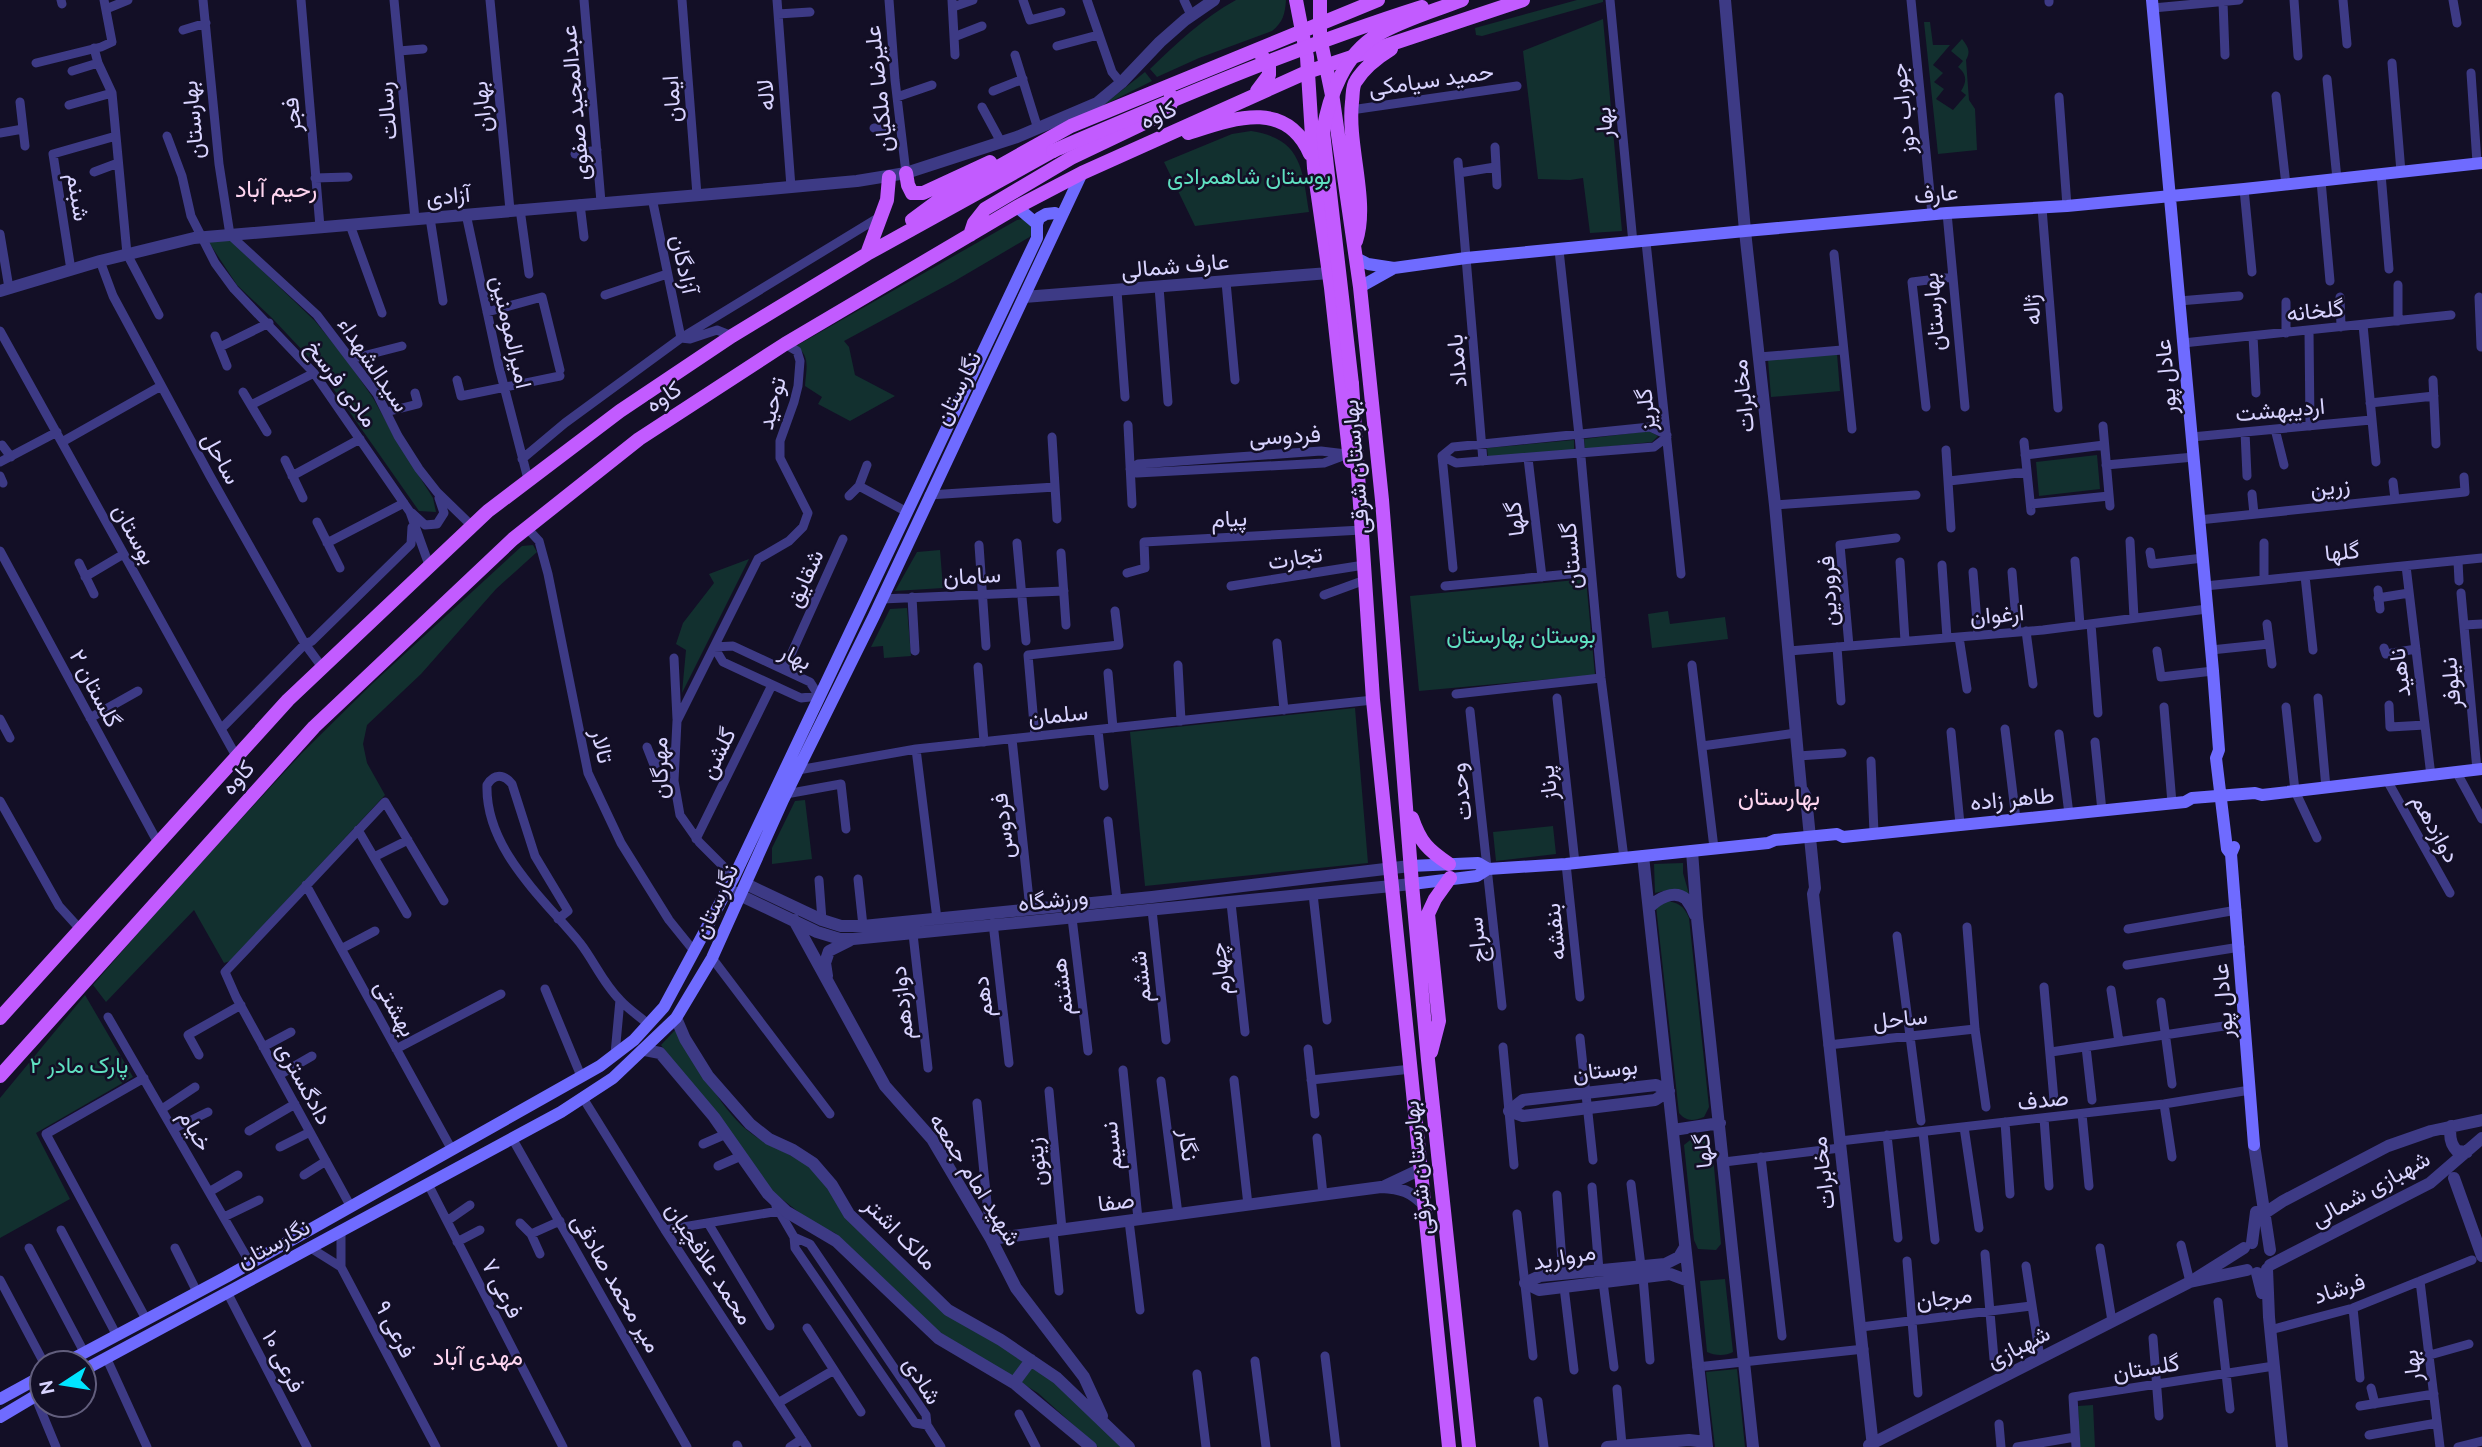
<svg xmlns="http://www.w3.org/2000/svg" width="2482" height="1447" font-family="Ubuntu,Vazirmatn,sans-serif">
<rect width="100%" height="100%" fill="#130f26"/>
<path fill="#12302f" d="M1236,0H1286C1285,14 1283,22 1272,31L1199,58L1157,77L1150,69C1177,43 1203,18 1236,0Z
M1577,0H1603V2L1482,36L1476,35L1475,28Z
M1603,19L1622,231L1590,233L1583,178L1570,180L1538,179L1523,51Z
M1924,22H1930L1933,45H1950L1933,65L1943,73L1934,82L1944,89L1936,99L1953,110L1966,95L1961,91C1967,82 1967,74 1958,67L1963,61L1951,51L1962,39C1968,47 1971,51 1966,60L1969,100L1975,109L1977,150L1938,154Z
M1145,72L1152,81L1102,106Z
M1251,131C1302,139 1302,169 1309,212L1195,226L1164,162L1232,134Z
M1024,219L1030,223L1033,235L953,282L844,341L849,347L855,375L895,396L850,421L818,404L822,397L805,386C806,370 811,356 796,346L1017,220Z
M230,240L315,321L346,359L373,398L395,438L433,498L436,512L419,511L318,367L272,318L237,285L208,241Z
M1837,354L1840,391L1771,397L1768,360Z
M1649,431L1658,436L1652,442L1585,449L1584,439Z
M1574,440V450L1488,457L1487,448Z
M2097,455L2100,489L2039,496L2036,462Z
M533,545L537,552L496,589L421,674L367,725L363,744L367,763L385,795L230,961L224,963L194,910L106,1002L93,985L170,896L302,753L373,683L522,546Z
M940,550L943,588L895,591L917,552Z
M749,559L682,693L686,650L676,644L683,623L714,583L709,574Z
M1586,579L1595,675L1419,691L1410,596Z
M907,608L911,656L884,658L883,646L871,647L890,609Z
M1668,611L1670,624L1725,617L1728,639L1652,648L1648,614Z
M1355,708L1368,863L1145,886L1130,732Z
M805,800L812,859L772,864V848L795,801Z
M1553,826L1556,854L1496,861L1493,832Z
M1683,863V873L1689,894L1668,890L1655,893L1654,864Z
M1666,901C1678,902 1684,906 1689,918L1709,1107L1704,1117C1693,1121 1687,1122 1679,1113L1656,906Z
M85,995L133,1077L36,1133L70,1199L0,1238V1098Z
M676,1029C696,1060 719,1107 747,1130C767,1147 792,1153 812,1169L909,1278L1058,1384L1123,1447H1098L1038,1393L939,1332L835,1233L810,1221L773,1192L661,1045Z
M1694,1137H1704L1712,1145L1721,1244L1716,1250L1698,1249L1694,1240L1684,1145Z
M1725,1279L1733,1352C1726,1356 1715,1356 1707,1352L1700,1281Z
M1737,1369L1745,1447H1715L1706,1372Z
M2093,1405L2095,1447H2080L2078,1406Z"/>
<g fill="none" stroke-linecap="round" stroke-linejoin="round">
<path stroke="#3d3a85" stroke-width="9" d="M61,0L62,4
M203,0L219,164L230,235L317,315L377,394L398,436L419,469L437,492L472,526
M301,0L320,227
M394,0L415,219
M490,0L510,210
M584,0L601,202
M682,0L697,195
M777,0L791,187
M889,0L895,80L906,173
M952,0L955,55
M1023,0L1030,20L1061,12
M1087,0L1112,72L1121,83
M1184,0L1191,15
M1610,0L1633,243
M1911,0L1932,214
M2049,0V2
M2294,0L2298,56
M2343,0L2347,44
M2453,0L2457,23
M2223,2L2225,55
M953,7L973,0
M2153,8L2239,0
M106,9L128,0
M778,14L810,12
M183,30L206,23
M954,37L982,26
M1057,46L1098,35
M94,48L98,63L112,93L127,254L159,315
M399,51L423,49
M1015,55L1038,129
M36,63L101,47L112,42L104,0
M2392,63L2401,172
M72,71L98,63
M2471,73L2477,163
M2327,79L2337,179
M993,91L1023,79
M2276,96L2286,185
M897,97L932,85
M2059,97L2067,206
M20,102L25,146
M69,105L112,93
M982,107L1001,142
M1351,110L1517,86
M874,128L900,127
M0,133L23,129
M167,136L182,176L191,216L215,263L234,289L314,373L410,512L429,565
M1495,147L1497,185
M575,154L597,150
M1458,162L1483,461
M94,172L118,163
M1459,173L1495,167
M2381,174L2389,269
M315,178L348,177
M2321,181L2330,281
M2244,189L2252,272
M652,198L681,338L690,339L717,330L732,336
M580,204L584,237
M2042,208L2058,408
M520,209L529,274
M1947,213L1965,407
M466,214L499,367L528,479
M430,218L443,301
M350,225L382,313
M0,234L9,288
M1646,242L1681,574
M1559,250L1579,435L1601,678L1624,858
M1834,254L1852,429
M100,261L113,296L210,476L305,644L322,667
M71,270L53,154L116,136
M1226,282L1235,380
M2398,285V321
M1159,287L1168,402
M1117,291L1125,397
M605,295L667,274
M2340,297L2341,327
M2479,297L2481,347
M2179,301L2239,296
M487,312L542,297L560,370
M2363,325L2376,462
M2309,330L2310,426
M0,331L236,756
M2286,333V302
M215,336L227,366
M2253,336L2256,393
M2183,343L2451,315
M220,347L269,323
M1759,357L1842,350
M351,359L402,346
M457,380L461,396L560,376
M2433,380L2436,444
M243,392L267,432
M2370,403L2434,396
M251,405L314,373
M1926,407L1912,282L1953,277
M386,412L418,404L415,393
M1128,425L1132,504
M2103,426L2110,506
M2275,429L2284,465
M2245,432L2247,476
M1052,437L1057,519
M2192,437L2371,420
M62,442L161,386
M2024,442L2031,511
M2,445L11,457
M1946,450L1951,528
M2025,455L2104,445
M1442,456L1456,463L1654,447L1667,437
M1442,456L1453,447L1650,427L1667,435
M1442,456L1453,568
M1528,458L1542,577
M522,459L565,423L681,338L881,216
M285,460L303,498
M0,462L57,432
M2106,465L2194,457
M1130,469L1137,473L1324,463L1348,454
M1130,469L1138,464L1321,451L1346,454
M0,476L3,483
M292,476L360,439
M1949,481L2027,472
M2393,482L2395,499
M859,486L907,512
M2322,492L2324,506
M2252,494L2254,514
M929,495L1055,487
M849,496L859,486L867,465
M2031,504L2109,496
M1775,505L1916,495
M412,513L425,525L437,524L444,513L439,498
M2199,520L2465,492L2464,477
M317,522L340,568
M527,528L539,541L548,574L588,773L621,843L669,920L694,951
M2130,541L2134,618
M327,543L404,503
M1017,543L1026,641
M979,545L986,646
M0,551L158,843
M2150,552L2152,564L2203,558
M1061,553L1066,625
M2075,561L2080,625
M2458,561L2459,581
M1900,562L1905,641
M79,563L94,594
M1942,565L1947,638
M2406,566L2431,776
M1973,572L1978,635
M2012,572L2017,632
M1127,573L1145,568L1144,542L1362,530
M2305,576L2313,650
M85,577L122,555
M2264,580V543
M1231,586L1364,565
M1445,586L1590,572
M2205,586L2482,558
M2378,590L2380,609
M2461,593L2477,770
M1324,595L1365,580
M912,597L915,651
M2378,598L2409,593
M882,599L1064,591
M2091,624L2098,713
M2267,624L2272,664
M2464,625L2482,624
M2026,631L2033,684
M1959,637L1967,689
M1277,643L1284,710
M733,646L810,682L819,696L801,698L723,662L714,647Z
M1849,646L1840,545L1896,538
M1837,647L1841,701
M2384,648L2386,654L2416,649
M2211,650L2269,644
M1789,651L2043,630L2207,609
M2157,651L2161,677L2213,671
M674,658L677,719
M1178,665L1181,721
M1692,665L1714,848
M978,667L984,742
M784,670L843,539
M1108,673L1113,728
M1456,694L1601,678
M1557,698L1575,863
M2318,698L2326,788
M2389,705L2390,727L2425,725
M2164,707L2172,803
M2286,707L2295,791L2317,838
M1470,711L1502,1006
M90,718L138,691
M0,719L10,738
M221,729L305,644L312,641L411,544L412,527
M2005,729L2016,819
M1098,730L1104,786
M1951,732L1960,824
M2059,734L2069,814
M1035,736L1028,655L1119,645L1115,611
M1012,739L1030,909
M2095,742L2102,811
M1702,746L1796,733
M647,747L654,765L675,750
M916,749L937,919
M1798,756L1842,753
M1871,761L1874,833
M798,770L916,749L1373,700
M2457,773L2482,819
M2388,782L2450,893
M786,794L841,784L846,829
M0,801L59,906L79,928
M1108,821L1117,900
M358,830L407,914
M696,839L772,685
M374,857L408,840
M1566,864L1580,997
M734,877L699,842L680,815L674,781L677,721L758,559L789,541L803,527L808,513L780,458V441L794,402L798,386L800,361L797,351L785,344
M858,879L863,926
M819,880L822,920
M306,885L452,1150
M1313,894L1327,1020
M1231,903L1245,1032
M1152,910L1166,1040
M1072,918L1088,1051
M558,919L568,911L535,856L512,784C504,774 494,773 487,785C485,849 543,898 580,943C594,961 603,983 620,1000C628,1009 639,1016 648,1024
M993,923L1009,1063
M1967,927L1975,1029L1986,1107
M2128,929L2237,910
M913,934L928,1068
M1897,936L1921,1121
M341,949L375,931
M712,958L830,1114
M2127,965L2240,947
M2044,987L2054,1100
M545,989L581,1076
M2111,990L2119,1042
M2161,1002L2172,1084
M108,1017L250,1263
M1580,1038L1593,1160
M1828,1045L1975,1029
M263,1047L291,1032
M1503,1047L1514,1165
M2086,1047L2092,1100
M396,1049L501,994
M1308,1049L1315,1114
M2051,1052L2244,1023
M615,1054L620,1000
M199,1055L188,1035L241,1005
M1123,1070L1138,1219
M279,1075L312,1056
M144,1078L46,1134L146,1319
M1234,1080L1248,1205
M1311,1080L1411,1069
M1161,1081L1178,1214
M1049,1091L1062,1229
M583,1098L665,1230L807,1447
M977,1103L990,1233
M2164,1104L2172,1157
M162,1109L195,1087
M2082,1114L2089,1186
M2044,1118L2049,1186
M2005,1122L2010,1194
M1964,1127L1979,1228
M173,1129L208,1112
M249,1131L295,1104
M1923,1132L1935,1240
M1887,1135L1898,1238
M512,1138L687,1447
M1317,1138L1323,1195
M1840,1141L2164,1104L2250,1090
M703,1144L726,1134
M280,1147L310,1132
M1761,1157L1782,1336
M1724,1162L1840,1148
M718,1166L741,1156
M304,1175L326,1161
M428,1184L563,1447
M1631,1184L1641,1266
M1592,1187L1599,1270
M209,1192L238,1175
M1557,1195L1563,1274
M776,1206L794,1237L795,1248L915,1423L927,1425
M351,1207L236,997L225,972L385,802L444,901
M1517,1214L1533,1356
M224,1217L259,1200
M447,1221L470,1205
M1129,1221L1140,1310
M520,1223L531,1234L540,1254
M708,1223L770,1326
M61,1230L116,1334
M341,1230V1267L436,1447
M665,1230L779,1211
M1053,1231L1059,1291
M531,1234L560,1221
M794,1237L810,1244L926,1415L927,1425L941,1447
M457,1242L480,1230
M2181,1245L2190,1282
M309,1247L341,1267
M29,1248L84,1352
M175,1248L197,1292
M2100,1248L2112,1321
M1985,1254L1994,1359
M1907,1261L1918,1393
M2026,1266L2040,1358
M1643,1277L1650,1360
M0,1280L44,1363
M2420,1281L2440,1447
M1603,1282L1614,1367
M1564,1287L1574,1370
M227,1292L307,1447
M2218,1302L2230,1409
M2353,1308L2360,1378
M1861,1327L2031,1306
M807,1328L861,1412
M2270,1330L2353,1308L2472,1260
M2153,1338L2159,1416
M2430,1355L2469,1344
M1325,1356L1336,1447
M106,1357L147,1447
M1255,1361L1266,1447
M1697,1367L1864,1349
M1197,1374L1206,1447
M2371,1388L2375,1404
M1617,1389L1622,1445
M35,1396L56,1447
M1538,1401L1544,1447
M778,1403L834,1370
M2360,1406L2434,1394
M1019,1414L1036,1447
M1999,1424L2001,1447
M2369,1435L2437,1423
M737,1445L738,1447
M790,1447L802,1439
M2017,1447L2075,1437
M2076,1447L2073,1397L2274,1366
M2458,1447L2482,1441"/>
<path stroke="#3d3a85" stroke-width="12" d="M1725,0L1745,231L1775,505L1798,756L1801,788L1806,797L1815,888L1813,894L1873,1447
M0,291L100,261L194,238L747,191L857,181L906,173L1017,137L1097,103L1121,83L1160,42L1185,20L1214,0
M1024,297L1329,273
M1692,851L1697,918L1753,1447
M1643,856L1707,1447
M746,884L822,920L841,926H863L1152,897L1410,866
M727,889L817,932L840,939H853L1412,884
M1649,908C1657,899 1674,889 1686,899C1689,903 1693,910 1695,915
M794,920L885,1086L932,1139L991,1239L1016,1288L1084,1377L1102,1416
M827,976L825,963L829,951L849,941
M676,1018L685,1039L708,1076L750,1124L769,1139L793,1150L813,1163L832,1185L849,1214L948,1310L1001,1340L1057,1378L1129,1447
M645,1050L660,1053L714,1117L768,1194L787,1212L836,1241L938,1338L1014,1383L1091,1447
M1656,1085L1669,1091L1655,1100L1523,1116L1509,1111L1523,1100Z
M2451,1126C2449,1136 2450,1144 2457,1151L2467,1152
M1673,1130L1720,1123
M2254,1145L2270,1250
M2454,1178L2482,1256
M1385,1186L1421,1169
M2256,1219L2283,1201L2388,1146L2431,1131L2482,1120
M991,1239L1381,1187C1401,1188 1411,1191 1425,1206
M2252,1243L2256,1212
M1685,1247L1679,1257L1665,1264L1540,1276L1525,1283L1539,1290L1670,1274L1689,1281
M2244,1248L2190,1282L2247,1270
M2270,1265L2430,1183L2482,1138
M2267,1269L2269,1317L2282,1447
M2257,1273L2262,1293
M1014,1383L1031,1360
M1869,1445L2190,1282
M1607,1447L1689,1440L1706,1442L1702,1445"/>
<path stroke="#6f6bff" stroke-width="12" d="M2152,0L2213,671L2219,750L2216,758L2227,849L2231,854
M1037,224L1039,218L1046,214L1055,213L1061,217
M1356,258L1368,264L1394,268L1466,258L1745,231L1947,213L2067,206L2244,189L2482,163
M1360,287L1394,268
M2234,847L2231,854L2254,1145
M1410,866L1478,863L1488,869
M1412,884L1477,876L1488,869L1566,864L1768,843L1775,840L1837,834L1843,837L2185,802L2192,798L2255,793L2262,795L2482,769
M65,1363L226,1277L600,1066L634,1040L664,1007L734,877L1037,238V224L1017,207
M84,1370L561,1112L613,1078L676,1018L712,958L783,800L874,616L1082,173
M0,1399L42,1376
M0,1417L42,1392"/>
<path stroke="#c25bff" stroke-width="14" d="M1296,0L1307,57L1314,168L1331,288L1350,461
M1320,0V37L1333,100L1360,287L1382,500L1412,884L1428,1060L1469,1447
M1257,91L1269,75V66L1260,53
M1188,133C1232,119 1286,98 1310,154
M906,173L908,185L912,193H923L990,162
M912,220L939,200L1071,126L1378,0
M970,235L974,223L985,209L1071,158L1157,117C1166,112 1173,107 1171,96
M1356,241C1369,201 1347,146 1352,102C1353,95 1352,86 1356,81C1364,68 1378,57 1391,49
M867,254L887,200L889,177
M1352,384L1373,700L1449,1447
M1412,818C1420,842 1428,850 1449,864
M0,1018L288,700L488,511L620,411L732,336L867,254L1053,151
M1431,1052L1439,1021L1428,914L1435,899L1450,878
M0,1076L314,727L513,539L639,439L785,344L1017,207L1082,173L1307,72L1523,0"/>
<path stroke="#c25bff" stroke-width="14" d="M1053,151C1175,99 1296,47 1422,7
M1352,384L1323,132C1329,96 1344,55 1377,35C1402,20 1434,11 1462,0"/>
</g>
<g text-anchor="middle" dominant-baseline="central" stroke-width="5" stroke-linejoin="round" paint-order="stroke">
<g font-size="23" fill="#d9d4ff" stroke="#130f26">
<text transform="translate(1431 79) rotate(-8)">حمید سیامکی</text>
<text transform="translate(878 89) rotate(-96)">علیرضا ملکیان</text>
<text transform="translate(765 95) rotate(-94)">لاله</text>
<text transform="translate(671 99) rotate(-94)">ایمان</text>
<text transform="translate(574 103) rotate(-95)">عبدالمجید صفوی</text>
<text transform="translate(481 107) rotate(-96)">بهاران</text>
<text transform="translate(1902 109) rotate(-96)">جوراب دوز</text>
<text transform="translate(386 111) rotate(-95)">رسالت</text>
<text transform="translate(1158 114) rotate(-25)">کاوه</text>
<text transform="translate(291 115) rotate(-95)">فجر</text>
<text transform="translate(192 120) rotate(-95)">بهارستان</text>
<text transform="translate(1603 123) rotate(-95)">بهار</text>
<text transform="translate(1936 193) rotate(-5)">عارف</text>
<text transform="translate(448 195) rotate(-5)">آزادی</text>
<text transform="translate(79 197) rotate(81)">شبنم</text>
<text transform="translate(685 264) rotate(78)">آزادگان</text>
<text transform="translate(1175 265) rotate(-5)">عارف شمالی</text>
<text transform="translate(2031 310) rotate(-95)">ژاله</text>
<text transform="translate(2315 310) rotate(-6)">گلخانه</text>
<text transform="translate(1933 312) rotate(-95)">بهارستان</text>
<text transform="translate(512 332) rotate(77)">امیرالمومنین</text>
<text transform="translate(1456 361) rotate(-95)">بامداد</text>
<text transform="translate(374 364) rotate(56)">سیدالشهداء</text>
<text transform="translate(2165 377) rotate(-95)">عادل پور</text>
<text transform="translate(342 383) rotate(53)">مادی فرسخ</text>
<text transform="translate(957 388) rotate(-64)">نگارستان</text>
<text transform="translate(663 396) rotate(-33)">کاوه</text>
<text transform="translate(1742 396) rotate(-96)">مخابرات</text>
<text transform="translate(771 403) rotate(-75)">توحید</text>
<text transform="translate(2280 409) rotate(-5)">اردیبهشت</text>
<text transform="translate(1645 410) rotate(-96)">گلریز</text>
<text transform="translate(1285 435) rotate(-3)">فردوسی</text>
<text transform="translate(222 458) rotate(61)">ساحل</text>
<text transform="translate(1355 467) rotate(-95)">بهارستان شرقی</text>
<text transform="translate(2330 486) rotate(-6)">زرین</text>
<text transform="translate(1229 518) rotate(-3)">پیام</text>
<text transform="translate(1514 519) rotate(-97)">گلها</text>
<text transform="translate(135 534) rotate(61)">بوستان</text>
<text transform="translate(2342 551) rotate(-6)">گلها</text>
<text transform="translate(1570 556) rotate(-95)">گلستان</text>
<text transform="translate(1295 557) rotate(-9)">تجارت</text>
<text transform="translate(972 575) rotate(-3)">سامان</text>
<text transform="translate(804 578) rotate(-66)">شقایق</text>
<text transform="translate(1827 591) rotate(-93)">فروردین</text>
<text transform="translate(1997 614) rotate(-5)">ارغوان</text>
<text transform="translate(796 656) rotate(27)">بهار</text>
<text transform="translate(2399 673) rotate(-97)">ناهید</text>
<text transform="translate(2450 683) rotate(-95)">نیلوفر</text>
<text transform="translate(96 688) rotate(62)">گلستان ۲</text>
<text transform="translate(1058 714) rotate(-6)">سلمان</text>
<text transform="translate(603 746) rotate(77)">تالار</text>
<text transform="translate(717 753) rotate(-64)">گلشن</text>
<text transform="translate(659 768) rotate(-91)">مهرگان</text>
<text transform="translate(237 777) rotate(-48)">کاوه</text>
<text transform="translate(1547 783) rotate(-97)">پرناز</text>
<text transform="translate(1460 792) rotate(-97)">وحدت</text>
<text transform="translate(2012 798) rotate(-5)">طاهر زاده</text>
<text transform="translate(1002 826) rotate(-96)">فردوس</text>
<text transform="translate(2436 828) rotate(61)">دوازدهم</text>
<text transform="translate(1053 899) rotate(-6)">ورزشگاه</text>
<text transform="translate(715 901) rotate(-66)">نگارستان</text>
<text transform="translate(1554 932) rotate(-96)">بنفشه</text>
<text transform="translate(1476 940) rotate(-96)">سراج</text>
<text transform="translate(1219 969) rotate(-96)">چهارم</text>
<text transform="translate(1140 977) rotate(-96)">ششم</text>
<text transform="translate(1061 987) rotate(-97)">هشتم</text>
<text transform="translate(982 997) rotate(-97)">دهم</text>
<text transform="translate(2222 1001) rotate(-94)">عادل پور</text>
<text transform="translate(901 1003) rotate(-96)">دوازدهم</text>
<text transform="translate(396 1008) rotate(61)">بهشتی</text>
<text transform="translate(1900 1018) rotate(-6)">ساحل</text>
<text transform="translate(1605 1069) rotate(-7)">بوستان</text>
<text transform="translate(305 1083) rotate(61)">دادگستری</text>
<text transform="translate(2043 1099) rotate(-6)">صدف</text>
<text transform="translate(196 1130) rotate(60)">خیام</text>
<text transform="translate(1189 1145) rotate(83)">نگار</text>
<text transform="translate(1111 1146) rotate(-96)">نسیم</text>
<text transform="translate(1702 1151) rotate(-96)">گلها</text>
<text transform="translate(1036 1162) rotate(-96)">زیتون</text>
<text transform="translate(1417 1168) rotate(-96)">بهارستان شرقی</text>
<text transform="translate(1822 1173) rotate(-97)">مخابرات</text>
<text transform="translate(976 1179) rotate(58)">شهید امام جمعه</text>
<text transform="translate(2370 1188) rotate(-29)">شهبازی شمالی</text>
<text transform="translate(1116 1201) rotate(-7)">صفا</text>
<text transform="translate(901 1233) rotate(45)">مالک اشتر</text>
<text transform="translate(273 1243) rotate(-28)">نگارستان</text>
<text transform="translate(1564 1256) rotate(-10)">مروارید</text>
<text transform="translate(710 1263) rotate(57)">محمد علافچیان</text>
<text transform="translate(617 1283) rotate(60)">میر محمد صادقی</text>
<text transform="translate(503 1288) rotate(63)">فرعی ۷</text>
<text transform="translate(2339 1288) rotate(-18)">فرشاد</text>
<text transform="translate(1944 1297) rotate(-7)">مرجان</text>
<text transform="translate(396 1329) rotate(62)">فرعی ۹</text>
<text transform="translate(2018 1346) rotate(-27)">شهبازی</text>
<text transform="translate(284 1361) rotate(63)">فرعی ۱۰</text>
<text transform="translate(2411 1366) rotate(-97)">بهار</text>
<text transform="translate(2146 1367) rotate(-9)">گلستان</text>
<text transform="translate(923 1380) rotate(58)">شادی</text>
</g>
<g font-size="23" fill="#5fe0c0" stroke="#130f26">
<text x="1249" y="175">بوستان شاهمرادی</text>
<text x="1521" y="634">بوستان بهارستان</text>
<text x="79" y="1064">پارک مادر ۲</text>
</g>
<g font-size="24" fill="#ffd6f0" stroke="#130f26">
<text x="276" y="188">رحیم آباد</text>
<text x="1779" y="796">بهارستان</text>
<text x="478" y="1356">مهدی آباد</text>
</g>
</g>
<g transform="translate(63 1384) rotate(258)"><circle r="33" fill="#130f26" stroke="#625e7d" stroke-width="2"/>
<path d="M0-5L12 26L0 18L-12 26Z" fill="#00e5ff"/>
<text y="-10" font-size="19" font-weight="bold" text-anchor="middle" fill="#d9d4ff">N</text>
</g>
</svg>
